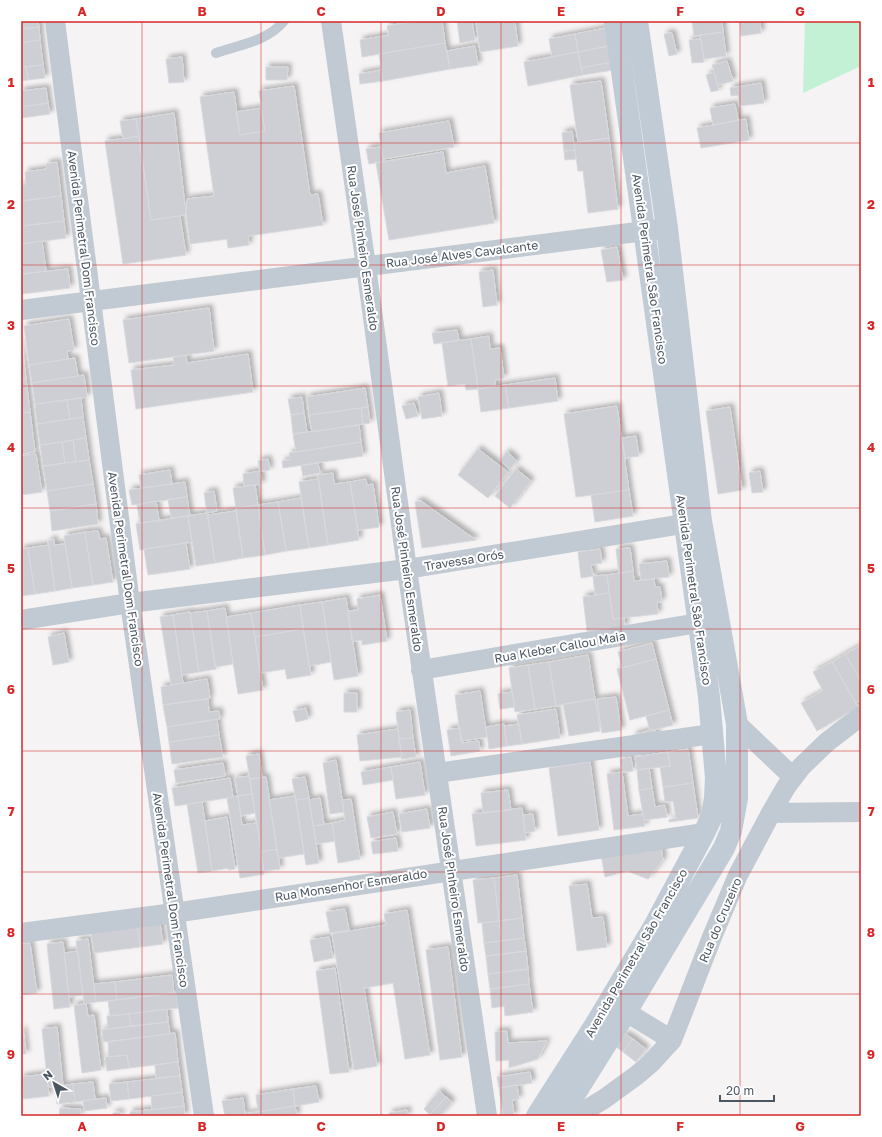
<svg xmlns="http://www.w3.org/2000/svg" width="882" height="1137" font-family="'Golos Text',sans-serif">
<defs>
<filter id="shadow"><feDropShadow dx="3.5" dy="-3.5" stdDeviation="2" flood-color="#0004"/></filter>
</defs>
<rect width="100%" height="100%" fill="#f5f3f3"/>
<path fill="#c3f1d5" d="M805,21H861V66L803,93Z"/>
<path fill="#cdcfd5" stroke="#d7d9de" filter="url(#shadow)" d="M21,21H38L39,27L21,29Z
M417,21H442L445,43L362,57L360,40L389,35L387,26Z
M457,21H472L475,40L460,43Z
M476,21H515L518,46L480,52Z
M692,21H722L723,32L694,36Z
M750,21H760L761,33L741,36L740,22Z
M39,27L40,40L21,43V29Z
M606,28L609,46L578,52L575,34Z
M723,32L726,56L704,59L700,35Z
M672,33L677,54L669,56L664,34Z
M575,34L578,52L552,57L549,39Z
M701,39L704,62L692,63L689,40Z
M40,40L43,65L21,67V43Z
M445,43L450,69L383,81L379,54Z
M475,46L478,65L450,69L447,51Z
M609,46L612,62L581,68L578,52Z
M578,52L583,75L528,86L524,62Z
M182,57L184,82L169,83L166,59Z
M727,61L733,81L718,85L712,65Z
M612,62L613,70L583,75L581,68Z
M43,65L45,78L28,80L26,67Z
M21,67H26L28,80L21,81Z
M266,67H288L287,80H266Z
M381,70L383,81L360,84L359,74Z
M714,72L719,90L711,92L706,75Z
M601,81L609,138L578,142L570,85Z
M761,83L764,103L739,106L738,95L731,96L730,88Z
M294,86L310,195L318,194L323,225L248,236L249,245L228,248L227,239L190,244L186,214L187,199L214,196L200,97L234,92L240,135L265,131L259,91Z
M46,88L48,103L21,107V91Z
M48,103L50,114L21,118V107Z
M735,104L738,120L713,125L710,108Z
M261,108L265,131L240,135L236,112Z
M174,113L186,214L180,216L151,220L136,119Z
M136,119L139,136L123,139L120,121Z
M746,119L749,140L701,148L697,128Z
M449,121L454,147L383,159L379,133Z
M572,131L575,150L564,151L562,133Z
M139,136L151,220L180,216L186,255L123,264L105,141Z
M609,138L618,209L588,213L583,171H578L574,143Z
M381,147L384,161L369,164L366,149Z
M575,150L576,159L565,160L564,151Z
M443,152L446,173L485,166L494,223L389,240L376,163Z
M57,162L61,196L21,201V185L26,184L25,172L47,169L46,164Z
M61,196L64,221L21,226V201Z
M64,221L66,238L21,244V226Z
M42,241L46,271L21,274V244Z
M617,247L623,280L607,282L601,250Z
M68,269L70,288L21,294V274Z
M493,270L497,305L483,307L479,272Z
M209,308L214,351L129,363L123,320Z
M69,319L74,350L67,351L68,359L29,365L24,326Z
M457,330L459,340L434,344L432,333Z
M489,336L490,349L500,348L504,378L495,380V386L478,389L471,339Z
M21,339L26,379L21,380Z
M471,339L478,389L466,390L465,384L448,386L442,343Z
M248,354L253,392L136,409L131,370L174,365L173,357L186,355L187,363Z
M75,358L78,376L32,383L29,365Z
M84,375L87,397L35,404L32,383Z
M555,378L558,401L509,408L505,385Z
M26,379L30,412L21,413V380Z
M505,385L509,408L481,412L478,389Z
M365,388L368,407L309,415L307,397Z
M439,393L442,416L422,419L418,397Z
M302,397L304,413L291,415L288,399Z
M81,398L83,417L70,419L67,400Z
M67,400L70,419L37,424L35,404Z
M414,403L418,416L406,419L402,406Z
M617,406L629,490L576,497L564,414Z
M368,407L370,423L363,424L361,408Z
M730,407L742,490L718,494L706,411Z
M361,408L363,424L312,432L309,415Z
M30,412L35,452L21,454V413Z
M304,413L307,432L293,434L291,415Z
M83,417L86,438L40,445L37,424Z
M359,425L361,442L296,452L293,434Z
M636,436L639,456L625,458L622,438Z
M86,438L89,460L76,462L73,440Z
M73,440L76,462L65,463L62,442Z
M62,442L65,463L43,466L40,445Z
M361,442L363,456L283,468L282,461L290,460L289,453Z
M478,449L508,472L488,498L458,475Z
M507,452L517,461L510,469L500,460Z
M36,454L42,492L21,495V456Z
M268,459L270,470L260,471L258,461Z
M89,460L93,484L47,491L43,466Z
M318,463L320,473L303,476L301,466Z
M516,469L531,481L510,508L495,496Z
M170,470L172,484L141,488L139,475Z
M260,471L262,484L244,486L243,474Z
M760,471L763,492L752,493L749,473Z
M333,473L334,484L350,482L359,540L328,545L318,475Z
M318,479L328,545L309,548L299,482Z
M366,479L367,485L373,484L379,527L358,530L350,482Z
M185,482L187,497L132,505L129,490Z
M93,484L96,504L50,511L47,491Z
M255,485L258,505L236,508L233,488Z
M629,490L633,516L595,522L591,495Z
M214,491L217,511L207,513L204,493Z
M187,497L190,516L171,518L168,499Z
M301,498L309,548L286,551L278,502Z
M156,501L159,520L140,523L137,505Z
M421,501L476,540L422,548L415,502Z
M278,502L286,551L265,555L258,505Z
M96,504L98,524L52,531L50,511Z
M258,505L265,555L243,558L236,508Z
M236,511L243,558L215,563L208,515Z
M207,513L215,563L196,566L188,516Z
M188,516L192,542L140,550L136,524Z
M98,531L100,539L106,538L113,582L93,585L85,532Z
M85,532L93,585L72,588L64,536Z
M54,539V545L65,544L72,588L55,591L48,541Z
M186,543L190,569L148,575L144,549Z
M49,545L55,591L35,594L28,548Z
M28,548L35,594L21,596V549Z
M630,548L633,571L619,573L616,549Z
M600,549L602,563L591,565L593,576L581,578L578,552Z
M667,561L669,577L641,580L639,564Z
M633,571L634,581L654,579L655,587H660L662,602H657L658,614L613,619L607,575Z
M607,575L609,593L595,595L593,576Z
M609,593L613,619L624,618L625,627L587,631L583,597Z
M380,595L387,641L362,645V640L352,642L348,611L358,610L357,599Z
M346,598L358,676L334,680L322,602Z
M322,602L331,662L309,666L300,605Z
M300,605L303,629L255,637L251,613Z
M225,608L233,664L215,667L207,611Z
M207,611L216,669L199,672L190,613Z
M190,612L199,672L182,675L173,615Z
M251,613L263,690L238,694L226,617Z
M173,615L183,683L171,685L160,617Z
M303,629L311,675L287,679L285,669L260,673L255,637Z
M64,633L69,662L53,665L48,637Z
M652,643L656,659L622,668L618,652Z
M861,645V681L845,654Z
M845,654L861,681V700L856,703L832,662Z
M588,655L595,699L556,706L549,662Z
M656,659L669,710L630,720L617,669Z
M549,662L556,706L535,709L528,665Z
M832,662L858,707L817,731L801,703L823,691L813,672Z
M528,665L535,709L515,712L509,668Z
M207,679L210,698L163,705L161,687Z
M480,691L487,737L461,741L455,695Z
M512,692L515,707L500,709L498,694Z
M344,693H357V712H344Z
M616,697L621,730L602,733L597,699Z
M208,699L209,712L219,711L220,719L167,727L163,705Z
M595,699L600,731L569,736L563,704Z
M306,708L308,719L296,722L293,711Z
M556,709L560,738L522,744L517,715Z
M410,710L413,738L399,739L396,712Z
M669,710L673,725L650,731L646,716Z
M217,719L219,735L169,742L167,727Z
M504,724L507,746L489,749L486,727Z
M519,724L522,744L507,746L504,726Z
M460,728L462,743L479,741L480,751L451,756L447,730Z
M398,729L402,757L360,761L357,735Z
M655,729L657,736L635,742L633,735Z
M219,735L223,757L172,764L169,742Z
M413,738L416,757L402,759L399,739Z
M688,749L693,783L663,787L660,767L670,766L668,752Z
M668,752L670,766L637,770L635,757Z
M259,754L262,778L250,779L246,756Z
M631,757L633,771L622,772L620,759Z
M336,760L344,812L330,814L323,763Z
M420,762L425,795L396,799L391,767Z
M590,762L599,830L558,836L549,768Z
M223,763L225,776L176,783L174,770Z
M391,767L393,780L363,785L361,772Z
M649,768L652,788L639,790L637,770Z
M622,772L628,816L643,814L645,826L614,830L607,774Z
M249,776L252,794L238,796L235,778Z
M266,777L277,849L261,852L250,779Z
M305,777L309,798L296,800L292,779Z
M230,778L233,797L175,806L172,788Z
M693,783L698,818L669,822V820L676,818L673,801L665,802L663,787Z
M652,788L655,807L665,805L667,817L644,820L639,790Z
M508,790L511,810L483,813L481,793Z
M252,794L255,813L241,816L238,796Z
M238,796L242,825L257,823L264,874L240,878L227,798Z
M295,796L304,854L278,858L269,800Z
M309,798L319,863L306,865L296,800Z
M320,798L324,824L313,826L309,800Z
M351,799L360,859L338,863L332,823L345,820L342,800Z
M202,802L212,871L198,873L187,804Z
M522,808L526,840L476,846L472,814Z
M427,809L430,828L402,832L399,814Z
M393,812L397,834L371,838L367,817Z
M533,814L535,831L525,833L523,815Z
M227,817L235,869L228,870V868L212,871L205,821Z
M332,823L335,841L316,844L313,826Z
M396,838L398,851L373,854L371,842Z
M661,847L663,860L648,879L627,871L605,877L601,855Z
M277,849L280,869L264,871L261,852Z
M517,875L522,918L499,921L494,878Z
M494,878L499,921L478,923L473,880Z
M587,884L592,918L603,917L607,947L577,951L569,886Z
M345,909L349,930L330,933L326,912Z
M407,910L430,1055L405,1059L393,983L364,988L377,1066L354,1070L332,934L386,925L384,914Z
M522,918L524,938L502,941L499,921Z
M499,921L502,941L484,943L482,923Z
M160,923L163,944L140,947L137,926Z
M137,926L140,947L94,953L91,933Z
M329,937L333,958L314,962L310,940Z
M524,938L526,951L486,956L484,943Z
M88,939L96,1002L84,1004L76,941Z
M63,942L70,1007L54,1009L47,944Z
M30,943L37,993L21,995V944Z
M448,947L462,1057L440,1060L426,950Z
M78,951L83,995L69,997L64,953Z
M526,951L528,969L488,974L486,956Z
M335,968L349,1072L330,1074L316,971Z
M528,969L529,984L490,989L488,974Z
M172,975L174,993L117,1000L115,982Z
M115,982L117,1000L96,1002L94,984Z
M529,984L533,1012L505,1016L504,1006L492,1008L490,989Z
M176,992L178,1008L110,1016L108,1001Z
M86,1004L88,1016L94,1015L101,1070L82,1073L74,1005Z
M167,1009L168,1022L131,1026L129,1014Z
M129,1014L131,1026L108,1029L107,1016Z
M168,1022L170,1034L103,1042L102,1030Z
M57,1027L63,1086L48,1087L42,1029Z
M21,1030H23L26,1054H21Z
M507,1031L508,1043L547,1041L538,1059L509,1068V1060L496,1061L495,1032Z
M175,1033L178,1062L129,1068L127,1055L109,1057L108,1042Z
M625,1034L633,1039L623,1052L615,1046Z
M633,1039L646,1049L636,1062L623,1052Z
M127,1055L129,1068L107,1071L105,1057Z
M178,1062L180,1076L156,1078L155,1065Z
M530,1072L532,1083L499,1088L497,1077Z
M47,1074L49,1096L23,1099L21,1077Z
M180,1076L182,1092L129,1099L127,1082Z
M93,1082L95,1099L75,1102L73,1084Z
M127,1082L129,1099L111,1101L109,1084Z
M73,1084L75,1102L57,1104L55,1087Z
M517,1085L519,1099L512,1100L514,1116H503L499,1088Z
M316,1086L319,1102L295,1106L293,1089Z
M293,1089L295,1106L258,1112L256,1095Z
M439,1091L446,1097L430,1115L424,1109Z
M182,1092L184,1106L152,1110L151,1096Z
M446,1097L452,1102L440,1116H429Z
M106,1098L107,1108L84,1111L83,1101Z
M243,1098L245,1114L225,1116L222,1101Z
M184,1106L185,1116H130V1112Z
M295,1106L297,1116H234L245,1114Z
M60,1108L81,1109L80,1116H59Z
M407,1110L408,1116H389V1113Z
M120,1112L121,1116H113V1113Z"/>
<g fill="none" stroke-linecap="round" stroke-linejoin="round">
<path stroke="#c1cad2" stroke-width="10" d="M216,53C239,45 268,41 284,21"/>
<path stroke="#c1cad2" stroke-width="20" d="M55,21L130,603L204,1116
M331,21L366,266L407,569L487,1116
M21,310L661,229
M21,620L130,603L407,569L701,521
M421,670L698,623
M737,724L793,777
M437,773L712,734
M771,813L861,812
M21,933L174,913L704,833
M626,1012L672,1040
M576,1116L604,1099L637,1075L651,1063L672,1040L712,937L738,875L771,813L786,787L801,767L827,742L861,716"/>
<path stroke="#c1cbd6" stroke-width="22" d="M537,1116L594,1027L655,925L704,833L712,816L715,798L716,778L709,697L615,21
M561,1116L626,1012L724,848L731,831L737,798V724L701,521L667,228L637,21"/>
</g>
<path fill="none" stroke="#d62828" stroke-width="1" stroke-opacity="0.55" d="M142,21V1116M261,21V1116M381,21V1116M501,21V1116M621,21V1116M740,21V1116M21,143H861M21,265H861M21,386H861M21,508H861M21,629H861M21,751H861M21,872H861M21,994H861"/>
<g text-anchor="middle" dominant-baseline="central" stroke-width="4" stroke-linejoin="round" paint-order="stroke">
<g font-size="12" fill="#4a5661" stroke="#fff">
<text transform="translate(84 248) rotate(83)">Avenida Perimetral Dom Francisco</text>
<text transform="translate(363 248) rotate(82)">Rua José Pinheiro Esmeraldo</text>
<text transform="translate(462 254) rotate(-7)">Rua José Alves Cavalcante</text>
<text transform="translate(650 269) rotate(82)">Avenida Perimetral São Francisco</text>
<text transform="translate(464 560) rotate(-9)">Travessa Orós</text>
<text transform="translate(126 569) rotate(82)">Avenida Perimetral Dom Francisco</text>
<text transform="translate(407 569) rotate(82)">Rua José Pinheiro Esmeraldo</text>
<text transform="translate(694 590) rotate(82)">Avenida Perimetral São Francisco</text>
<text transform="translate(560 647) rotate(-10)">Rua Kleber Callou Maia</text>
<text transform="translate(351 885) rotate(-9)">Rua Monsenhor Esmeraldo</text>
<text transform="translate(454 889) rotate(82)">Rua José Pinheiro Esmeraldo</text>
<text transform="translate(171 890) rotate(82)">Avenida Perimetral Dom Francisco</text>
<text transform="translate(720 920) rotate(-67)">Rua do Cruzeiro</text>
<text transform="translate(636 953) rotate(-60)">Avenida Perimetral São Francisco</text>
</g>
</g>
<rect width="882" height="1137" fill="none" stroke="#ffffff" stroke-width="44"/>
<g transform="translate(54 1083) rotate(321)" stroke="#ffffff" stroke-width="3" paint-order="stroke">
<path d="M0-3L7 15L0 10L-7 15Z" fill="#4a5661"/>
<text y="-6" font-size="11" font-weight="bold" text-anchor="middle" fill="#4a5661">N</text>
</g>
<path d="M720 1095v6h54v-6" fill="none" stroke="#4a5661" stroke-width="2"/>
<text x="726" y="1095" font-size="12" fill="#4a5661" stroke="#ffffff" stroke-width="3" paint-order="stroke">20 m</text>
<rect x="22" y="22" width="838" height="1093" fill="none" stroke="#d62828" stroke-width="1.5"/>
<g font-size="13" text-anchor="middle" font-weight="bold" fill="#d62828">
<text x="82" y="16">A</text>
<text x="202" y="16">B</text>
<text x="321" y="16">C</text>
<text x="441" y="16">D</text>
<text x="561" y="16">E</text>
<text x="680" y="16">F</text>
<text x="800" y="16">G</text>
<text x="11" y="87">1</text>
<text x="871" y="87">1</text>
<text x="11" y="209">2</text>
<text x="871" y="209">2</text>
<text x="11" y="330">3</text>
<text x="871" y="330">3</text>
<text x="11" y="452">4</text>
<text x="871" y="452">4</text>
<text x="11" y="573">5</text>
<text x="871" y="573">5</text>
<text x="11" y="694">6</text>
<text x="871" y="694">6</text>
<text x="11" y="816">7</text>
<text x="871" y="816">7</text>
<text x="11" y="937">8</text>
<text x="871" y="937">8</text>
<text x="11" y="1059">9</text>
<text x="871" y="1059">9</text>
<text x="82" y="1131">A</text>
<text x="202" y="1131">B</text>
<text x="321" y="1131">C</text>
<text x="441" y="1131">D</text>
<text x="561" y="1131">E</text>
<text x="680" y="1131">F</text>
<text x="800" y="1131">G</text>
</g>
</svg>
